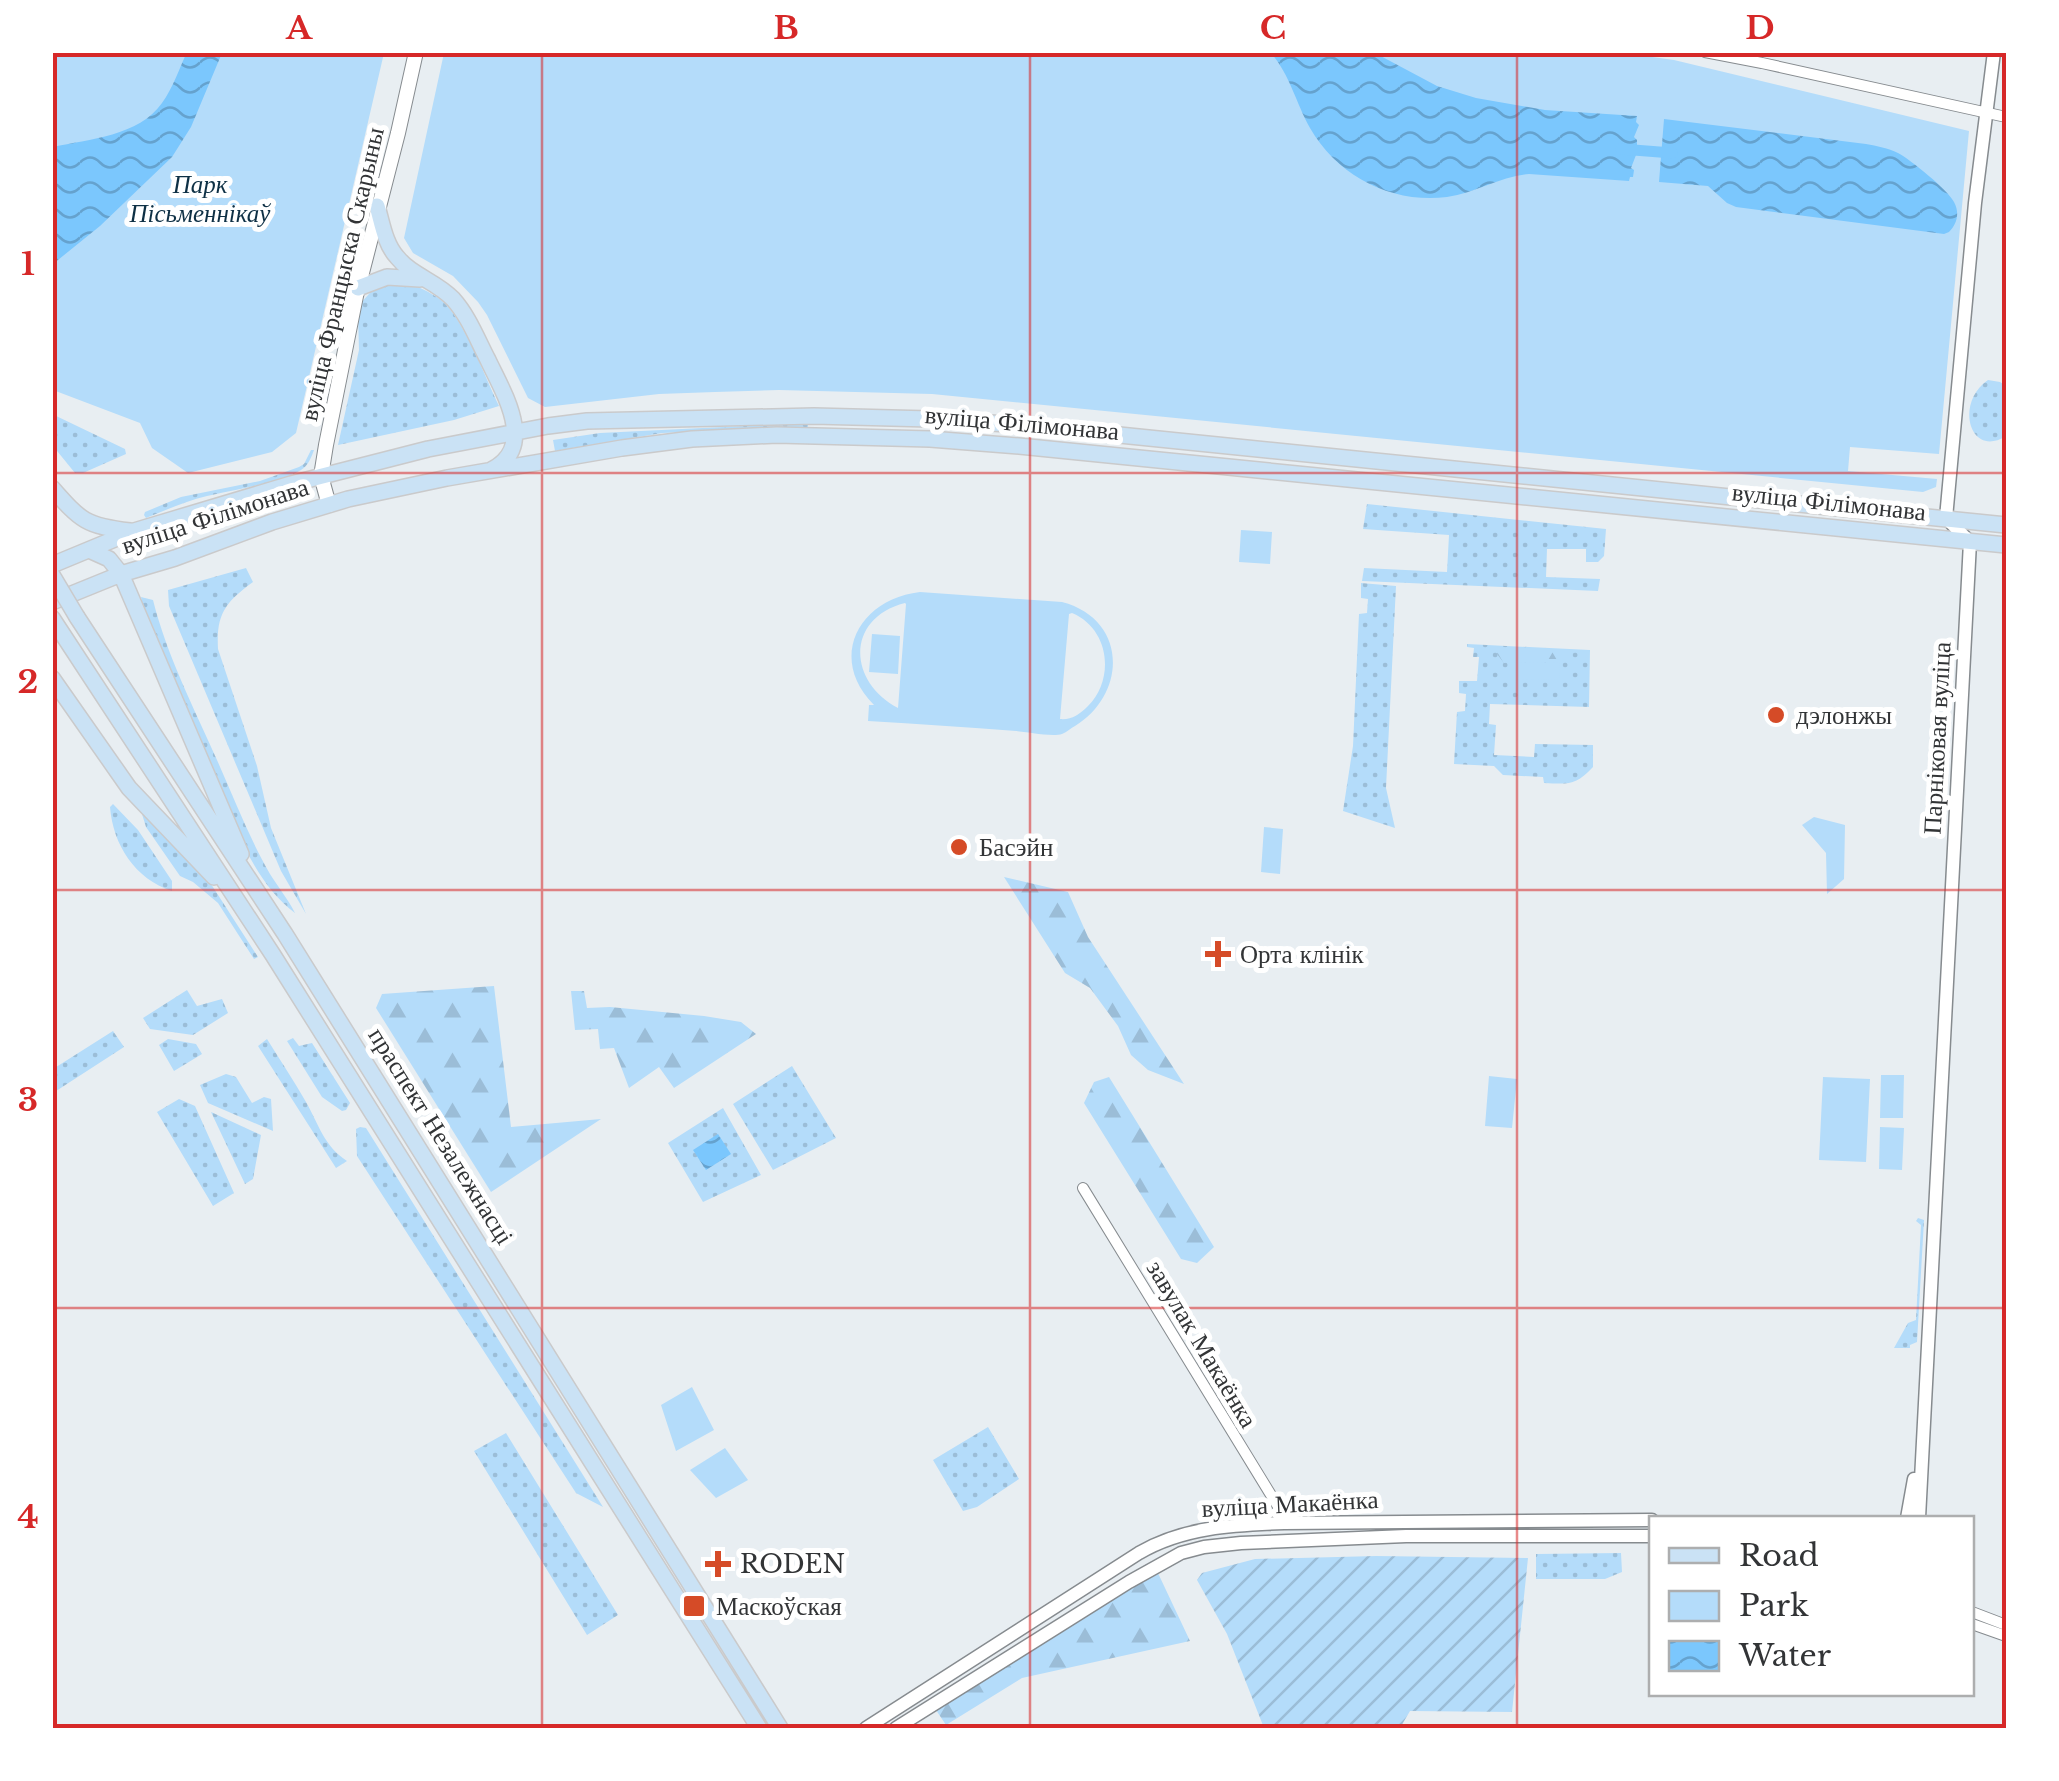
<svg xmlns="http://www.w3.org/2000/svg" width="2059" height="1781" font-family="'Libre Baskerville',serif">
<defs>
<pattern id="grass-dots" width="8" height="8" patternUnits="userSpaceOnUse" patternTransform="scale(2.5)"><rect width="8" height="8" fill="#b4dcfa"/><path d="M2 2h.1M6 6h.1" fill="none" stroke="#9bbdd7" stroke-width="1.8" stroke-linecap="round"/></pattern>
<pattern id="forest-firs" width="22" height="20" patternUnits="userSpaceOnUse" patternTransform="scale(2.5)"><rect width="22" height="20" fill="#b4dcfa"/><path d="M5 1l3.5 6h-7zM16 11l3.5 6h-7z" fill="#9bbdd7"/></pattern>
<pattern id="garden-furrows" width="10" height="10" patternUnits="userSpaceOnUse" patternTransform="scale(2.5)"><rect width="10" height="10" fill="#b4dcfa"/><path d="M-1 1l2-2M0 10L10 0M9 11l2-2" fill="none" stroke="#9bbdd7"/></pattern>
<pattern id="water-waves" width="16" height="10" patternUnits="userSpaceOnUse" patternTransform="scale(2.5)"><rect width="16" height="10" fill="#7bc7fd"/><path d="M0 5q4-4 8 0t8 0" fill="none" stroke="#65a2ce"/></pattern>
</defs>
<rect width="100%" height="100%" fill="#e8eef2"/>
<path fill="url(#grass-dots)" d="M405,282C417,286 430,292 441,300C463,317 486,379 499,406L454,420L338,445L359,350L358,315L360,304L377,285Z
M1988,380L2000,382L2006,386V436C1970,459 1954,403 1988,380Z
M52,414L125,449L126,454L83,473H75L53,446Z
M808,423V427L662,433L555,451L553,440L600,433Z
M311,450H314C311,458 308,466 301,470C280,483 231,490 207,496C186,501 166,510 146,518L144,515L145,512L181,497L260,481L299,467L304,464Z
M1367,504L1606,529L1604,556L1598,562H1586V549H1547L1546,577L1600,579L1598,591L1362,581L1364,568L1447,572L1449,535L1363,529Z
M246,568L253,582C226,602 216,613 218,649L257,766L271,828L306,914L281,871L169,606L168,590Z
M1361,583L1396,586L1386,788L1395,828L1343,811L1353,746L1359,614L1367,613L1368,599L1361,598Z
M141,597L153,600C167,656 194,708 217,760C234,798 249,838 270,874C278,887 288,899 295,913C244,876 222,789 198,732C181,692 148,639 141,597Z
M1467,644L1590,650L1589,707L1490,704L1489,724L1496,725L1494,755L1534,757L1535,744L1593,745V767C1575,786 1569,784 1544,783L1543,777L1503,775L1494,766L1454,764L1457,712L1465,711L1466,694L1459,693V681H1477L1479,657H1473L1474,648L1467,647Z
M113,804L138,830L172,881V891C135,879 113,845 110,807Z
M142,814L211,884L258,957L254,959L218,903L193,882L180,876L146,827Z
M187,990L197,1006L222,999L228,1013L193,1035L150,1029L143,1018Z
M113,1031L124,1047L53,1093V1069Z
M293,1038L299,1046L312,1043L350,1103L346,1110L342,1111L322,1097L287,1041Z
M168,1039L196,1044L202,1054L174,1071L159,1045Z
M267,1039C280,1060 294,1081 306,1102C319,1125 324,1146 347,1161L336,1168L258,1046Z
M792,1066L836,1138L773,1170L733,1104Z
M226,1074L236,1077L252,1103L264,1097L271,1099L273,1131L208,1103L200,1085Z
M179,1099L195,1106L234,1193L213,1206L157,1112Z
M723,1108L761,1175L703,1202L668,1143Z
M211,1112L261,1135L253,1179L245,1184Z
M360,1127L366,1128L603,1507L576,1493L357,1156L356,1129Z
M1918,1218L1924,1220L1917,1342L1910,1345V1348H1894L1908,1323L1916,1320L1921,1225L1916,1221Z
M988,1427L1019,1479L977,1507L963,1511L933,1460Z
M506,1433L618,1615L587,1635L474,1451Z
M1621,1553L1622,1572L1605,1579H1536V1554Z"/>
<path fill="url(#forest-firs)" d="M1500,647L1554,651L1562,654L1563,659H1517L1504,663L1497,654Z
M1004,877L1068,892L1088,937L1184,1084L1148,1070L1131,1055L1118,1026L1090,988L1065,973Z
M494,986L511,1127L601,1119L491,1192L376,1008L382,994Z
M571,991H584L587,1008L610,1007L704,1016L741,1022L756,1034L674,1088L659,1067L629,1088L614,1048L600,1049L598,1029L575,1030Z
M1109,1077L1214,1247L1197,1263L1181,1259L1084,1103L1094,1082Z
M1157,1571L1190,1641L1022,1678L946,1725L936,1710Z"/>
<path fill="#b4dcfa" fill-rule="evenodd" d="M1616,52L1674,60L1969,131L1939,454L1850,447L1848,471L1937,479L1936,487L1923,492L932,394L779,390L715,392L659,394L545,407L528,398L487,315L478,302L453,276L413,253L404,238L444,53Z
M52,53H384L296,433L272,452L188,473L152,448L140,423L53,390Z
M1241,530L1272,532L1270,564L1239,562Z
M920,592L1062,602C1127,619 1128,693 1075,726C1071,728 1067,732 1062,734C1052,737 1027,732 1016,731C967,727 918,724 868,721L869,705H874C827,658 859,599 920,592ZM905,603L906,604L898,708C847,681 846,618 905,603ZM1072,613C1110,629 1115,679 1088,706C1079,715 1071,720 1060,719L1069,614Z
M872,634L900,636L898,674L869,672Z
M1512,662L1560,663L1559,680L1512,679Z
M1814,817L1845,825L1844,879L1827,894L1826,853L1802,825Z
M1264,827L1283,829L1280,874L1261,872Z
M1881,1075H1904L1903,1118H1880Z
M1489,1076L1517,1079L1512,1128L1485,1126Z
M1823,1077L1870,1079L1866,1162L1819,1160Z
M1880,1127L1904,1128L1902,1170L1879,1169Z
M692,1387L714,1430L676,1451L661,1405Z
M725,1448L748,1480L716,1498L690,1470Z"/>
<path fill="url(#garden-furrows)" d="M1376,1556L1528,1558L1512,1712L1410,1711L1400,1728H1264L1227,1634L1197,1580L1202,1573L1255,1559Z"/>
<path fill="url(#water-waves)" d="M187,52L222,53L191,127L172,157L100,226L53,264V147C89,139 139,136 162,103C173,88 179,69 187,52Z
M1271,53H1375L1437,86L1476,98L1545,110L1637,116L1636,122L1639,125L1634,137L1637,140V147L1633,148V153L1636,155L1631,168L1634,170L1633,177H1630L1629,181L1529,174C1501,176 1476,193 1447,197C1393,204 1338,177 1310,128C1296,103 1290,75 1271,53Z
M1664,119L1866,144C1877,146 1888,148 1898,153C1911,160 1948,190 1954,202C1960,213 1957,224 1949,232L1944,234L1736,207L1727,203L1708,186L1659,182Z
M718,1134L731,1154L706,1170L693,1150Z"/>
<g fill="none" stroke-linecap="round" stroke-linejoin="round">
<path stroke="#7bc7fd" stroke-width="11" d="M1621,149L1672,153"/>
<defs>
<path id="minor" d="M1705,52L1762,63L2006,117
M1083,1188L1282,1513L1284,1523
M1972,1612L2006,1625
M1972,1624L2006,1636"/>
<path id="tertiary" d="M1907,1518L1914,1479
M1919,1518L1970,542L1946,518L1975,203L1994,52
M866,1728L1139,1553C1183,1527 1233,1525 1284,1523L1652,1520
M896,1728L1129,1582L1181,1553L1204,1547L1241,1543L1406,1536H1652"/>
<path id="secondary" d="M329,505L321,476L326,445L356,296L398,133L416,52"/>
<path id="primary" d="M377,206C382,223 385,244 397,257C412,276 436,281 453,299C469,317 477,339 488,360C503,392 538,447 491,470
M358,288L387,277L420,279
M52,488C81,521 86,526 130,531
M89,550L109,559L121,574L241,854
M52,565L134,531L291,484L428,449L548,426L587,421L814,416L930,419L1021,425L2006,525
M52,602L121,574L175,558L272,522L348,499L447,478L622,448L692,439L777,435L930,439L1019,446L2006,545
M77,617L285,934L780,1728
M52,618L273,955L759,1728
M52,678L129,788L214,877"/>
</defs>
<use href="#minor" stroke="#868b8f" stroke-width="12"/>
<use href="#tertiary" stroke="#868b8f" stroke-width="15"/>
<use href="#secondary" stroke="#868b8f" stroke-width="16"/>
<use href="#primary" stroke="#cacacb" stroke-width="18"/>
<use href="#minor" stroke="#fff" stroke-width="10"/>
<use href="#tertiary" stroke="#fff" stroke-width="12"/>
<use href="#secondary" stroke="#fff" stroke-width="14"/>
<use href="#primary" stroke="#cae2f5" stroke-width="15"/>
<defs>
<path id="primary-bridge" d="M52,575L77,617"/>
</defs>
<use href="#primary-bridge" stroke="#cacacb" stroke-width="18" stroke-linecap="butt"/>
<use href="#primary-bridge" stroke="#cae2f5" stroke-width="15"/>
</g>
<path fill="none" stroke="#d62828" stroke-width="2.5" stroke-opacity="0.55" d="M542,52V1728M1030,52V1728M1517,52V1728M52,473H2006M52,890H2006M52,1308H2006"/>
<g fill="#d54b27" stroke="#fff" stroke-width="4">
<circle cx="1776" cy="715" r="10"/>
<circle cx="959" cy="847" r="10"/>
<path d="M1213 939h10v10h10v10h-10v10h-10v-10h-10v-10h10z"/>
<path d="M713 1549h10v10h10v10h-10v10h-10v-10h-10v-10h10z"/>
<rect x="682" y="1594" width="24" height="24" rx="5"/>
</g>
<g text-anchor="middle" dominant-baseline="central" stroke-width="10" stroke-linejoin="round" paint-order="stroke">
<g font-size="25" font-style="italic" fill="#0e3045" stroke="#fff">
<text x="200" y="184">Парк<tspan x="200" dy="29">Пісьменнікаў</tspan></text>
</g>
<g font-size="25" fill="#323436" stroke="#fff">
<text transform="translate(342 274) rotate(-77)">вуліца Францыска Скарыны</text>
<text transform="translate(1022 423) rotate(5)">вуліца Філімонава</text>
<text transform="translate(1829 502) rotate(6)">вуліца Філімонава</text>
<text transform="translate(215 516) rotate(-18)">вуліца Філімонава</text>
<text transform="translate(1937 738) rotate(-87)">Парніковая вуліца</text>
<text transform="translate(441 1136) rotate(58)">праспект Незалежнасці</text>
<text transform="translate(1202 1344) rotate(59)">завулак Макаёнка</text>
<text transform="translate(1290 1504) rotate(-3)">вуліца Макаёнка</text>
</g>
<g font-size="25" fill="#323436" stroke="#fff" text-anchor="start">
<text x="1796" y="715">дэлонжы</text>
<text x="979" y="847">Басэйн</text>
<text x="1240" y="954">Орта клінік</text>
<text x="740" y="1564">RODEN</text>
<text x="716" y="1606">Маскоўская</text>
</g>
</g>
<rect width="2059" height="1781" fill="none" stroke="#ffffff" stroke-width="110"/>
<rect x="1649" y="1516" width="325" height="180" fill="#ffffff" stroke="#adaeaf" stroke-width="2.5"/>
<rect x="1669" y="1548" width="50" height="15" fill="#cae2f5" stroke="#adaeaf" stroke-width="2.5"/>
<text x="1739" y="1566" font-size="30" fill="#323436">Road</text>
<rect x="1669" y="1591" width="50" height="30" fill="#b4dcfa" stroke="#adaeaf" stroke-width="2.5"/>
<text x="1739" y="1616" font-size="30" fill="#323436">Park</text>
<rect x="1669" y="1641" width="50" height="30" fill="url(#water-waves)" stroke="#adaeaf" stroke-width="2.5"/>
<text x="1739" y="1666" font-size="30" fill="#323436">Water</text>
<rect x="55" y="55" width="1949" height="1671" fill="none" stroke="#d62828" stroke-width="4"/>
<g font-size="32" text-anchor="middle" font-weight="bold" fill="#d62828">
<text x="299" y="39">A</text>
<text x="786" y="39">B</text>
<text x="1273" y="39">C</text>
<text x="1760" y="39">D</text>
<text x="28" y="275">1</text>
<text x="28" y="693">2</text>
<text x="28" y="1111">3</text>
<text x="28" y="1528">4</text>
</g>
</svg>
